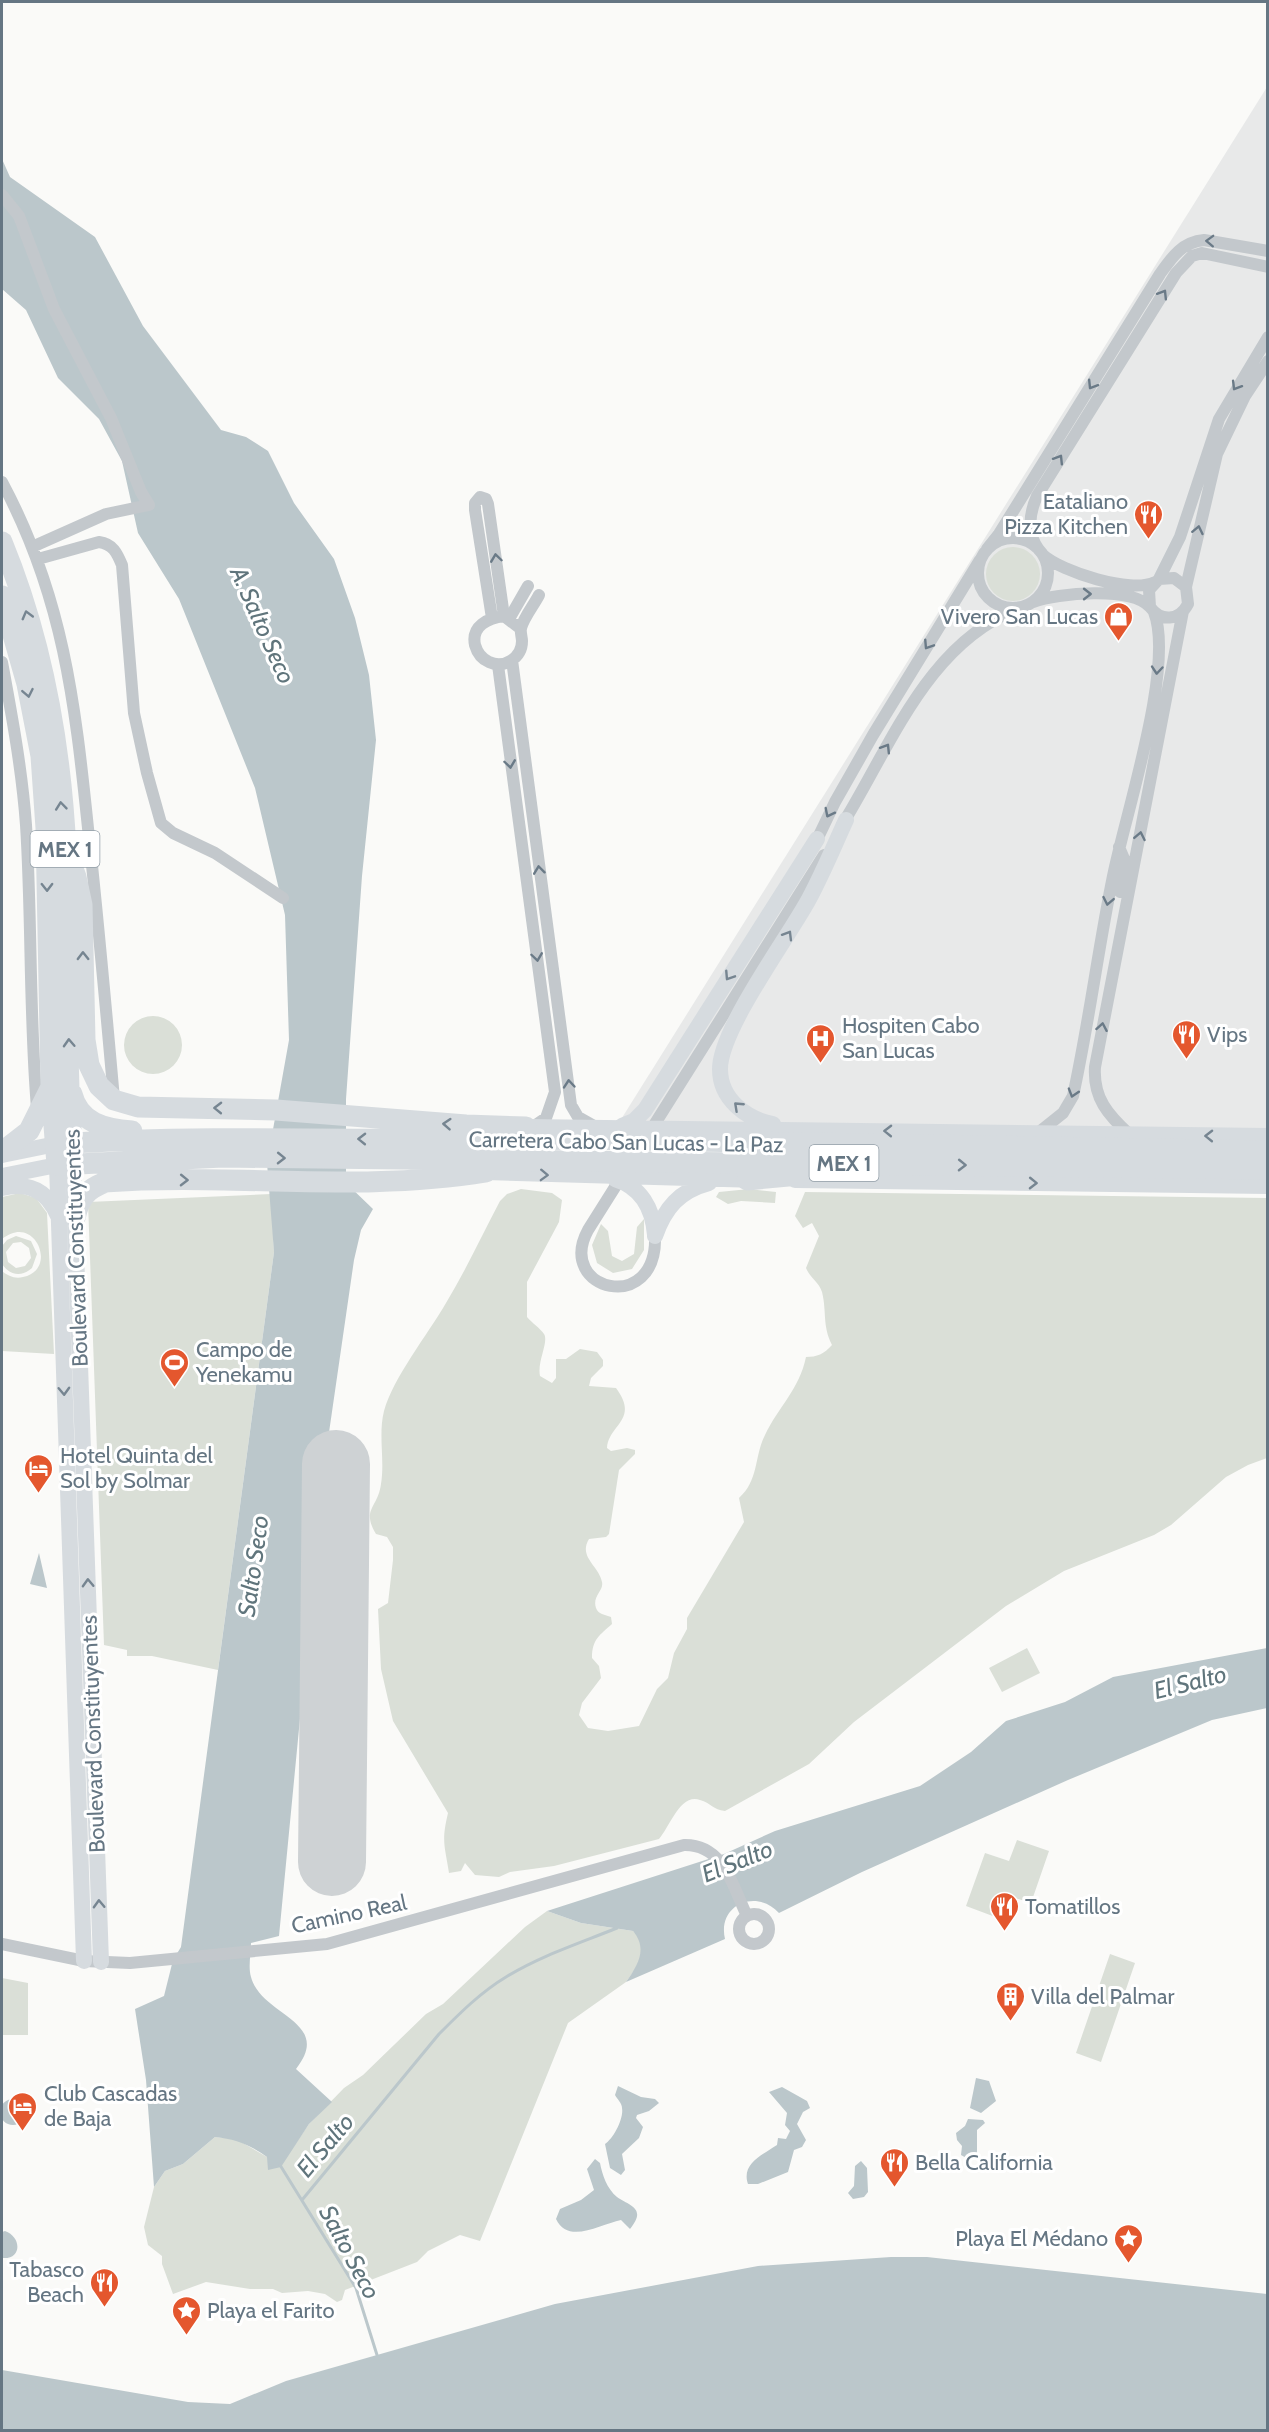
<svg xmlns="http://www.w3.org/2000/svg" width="1269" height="2432" font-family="Cabin,sans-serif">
<rect width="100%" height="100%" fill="#fafaf8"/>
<path fill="#e8e9e9" d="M1267,87V1130L620,1121Z"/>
<path fill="#dadfd7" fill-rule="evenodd" d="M986 574a27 27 0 1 1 54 0a27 27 0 1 1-54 0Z
M124 1045a29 29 0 1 1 58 0a29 29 0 1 1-58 0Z
M521,1189L552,1193L562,1200L559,1222L527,1282V1317C532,1323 540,1328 544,1334C549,1342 537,1361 540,1376L552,1383L556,1378V1359H566L580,1349L597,1352L603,1360V1366L591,1378L589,1386L616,1388C640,1420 608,1425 607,1448L611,1451L627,1448L635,1450V1454L619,1470L609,1534L606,1537L589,1539C578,1557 599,1566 602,1582C604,1591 592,1596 596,1608C598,1614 605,1615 611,1617L612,1624C600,1635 592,1639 592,1658L599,1666L601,1678L582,1703L579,1715L588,1728L608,1731L639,1726L657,1689L668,1678L674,1653L687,1629V1618L744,1522L739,1498C759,1480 754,1457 765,1435C779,1406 799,1390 806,1357C817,1357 824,1354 832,1345C822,1325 827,1312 822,1292C819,1282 810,1278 806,1268L819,1236L812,1223L803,1228L795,1216L805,1192L1267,1198V1458L1248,1465L1226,1477L1171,1525L1154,1535L1064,1571L1006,1606L854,1722L809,1764L725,1811C713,1810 711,1803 700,1800C680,1793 670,1827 659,1839L554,1866L510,1872L499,1877L475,1875L465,1863L461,1871L449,1873C445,1846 441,1842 448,1813L393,1721L381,1669L378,1609L388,1603L393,1560V1547L387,1537L376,1534C361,1509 378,1508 381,1484C385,1460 378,1435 384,1411C393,1378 428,1334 446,1303C466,1270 482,1235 500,1201L507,1194Z
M749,1189L776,1192L775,1203L741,1201L728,1204L716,1197L719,1192Z
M20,1193L36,1198L47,1213L54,1354L2,1351V1271C8,1276 15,1279 23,1277C59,1270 35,1212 2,1239V1197Z
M271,1194L274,1252L218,1670L152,1656H127V1650L104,1645L88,1202Z
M644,1219V1250L632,1269L613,1273L597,1263L592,1245L601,1224L608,1231L612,1256L622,1261L634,1254L637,1227Z
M16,1236L31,1241L37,1254L32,1268C22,1277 10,1276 2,1264V1246L7,1240ZM13,1243L21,1242L29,1248L31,1258L25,1266L16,1268L8,1262L6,1252Z
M1027,1648L1040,1673L1002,1692L989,1668Z
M1017,1840L1049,1851L1031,1903L1006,1895L998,1918L966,1906L985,1853L1009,1861Z
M547,1911L581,1923L633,1931L640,1939L641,1947V1956L636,1968L626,1982L568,2023L480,2241L460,2235L428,2251L417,2262L345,2290L342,2300L337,2302L325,2294L308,2291L282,2293L273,2289H250L206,2282L173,2294L162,2264V2256L148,2245L144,2227L154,2187L165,2171L183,2164L215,2137L236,2139L267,2157L296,2143L309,2124L344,2088L363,2075L426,2014L443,2004L525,1927Z
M1110,1954L1135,1963L1101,2062L1076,2053Z
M2,1978L28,1983V2035H2Z"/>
<path fill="#bbc7cb" d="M2,159L10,177L95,237L143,326L221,430L246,437L268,451L294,503L334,559L355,618L369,675L376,740L362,876L346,1099V1183L373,1209L361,1230L354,1260L325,1460L279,1936L251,1943C251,1953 248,1967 251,1977C261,2016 334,2021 296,2069L332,2102L309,2124L281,2167L268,2170L267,2157C250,2145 236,2139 215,2137L183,2164L165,2171L154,2187L146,2080L135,2009L164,1996L173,1960L181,1947L274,1252L267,1163L289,1040L285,915L255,788L179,599L138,533L122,461L99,419L58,378L26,310L2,289Z
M39,1553L47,1588L30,1584Z
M1267,1648V1708L1212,1720L1068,1780L862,1872L779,1913C756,1888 717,1905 725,1939L626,1982C638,1965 648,1949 633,1931L581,1923L547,1911L724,1854L775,1831L920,1786L971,1752L1006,1721L1065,1702L1113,1677Z
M976,2078L989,2081L996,2101L981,2113L970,2108Z
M618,2086L641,2097L655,2099L659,2103L649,2111L637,2115L636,2118L643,2127L639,2138L622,2154L625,2170L621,2175L610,2168L605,2144C613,2139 624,2119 622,2108C622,2103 617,2099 615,2095Z
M782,2087L807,2101L810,2108L803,2112L797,2124L806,2140L802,2147L794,2150L788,2172L758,2184H748C741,2164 762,2155 777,2145L778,2138L786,2139L790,2131L785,2125L787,2113L769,2092Z
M0 2112a13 13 0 1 1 26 0a13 13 0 1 1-26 0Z
M968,2119L983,2120L985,2123L977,2130V2154L968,2159L961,2155L962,2146L957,2140L956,2133L965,2126Z
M595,2159L600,2163C602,2174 607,2189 617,2197C630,2206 647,2208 630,2229L621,2220C601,2224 568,2245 556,2219L560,2209L581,2200L594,2190L587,2169Z
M861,2161L867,2168L868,2192L864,2197L853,2199L848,2193L854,2186L855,2166Z
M5,2231C22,2237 22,2260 2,2258V2232Z
M891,2257H927L1267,2294V2430H2V2370L188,2402L230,2404L286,2381L555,2304L758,2266Z"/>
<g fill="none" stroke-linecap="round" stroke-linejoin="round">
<path stroke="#bbc7cb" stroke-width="3" d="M280,2165L356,2288L377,2355
M302,2200L439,2034C460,2013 481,1992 506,1977C540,1956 580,1943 617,1928"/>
<path stroke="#ced2d4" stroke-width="68" d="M332,1862L336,1464"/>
<path stroke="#c3c8cc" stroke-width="12" d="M2,195L19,216L54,309L111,418L141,492L149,505L106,514L32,547
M2,482C63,596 75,702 88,828C98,918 106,1009 114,1099
M978 573a35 35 0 1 1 70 0a35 35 0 1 1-70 0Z
M987,549L999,534L1160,274C1172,257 1182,242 1204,240L1268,251
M1039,550C1027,534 1029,514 1037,496L1176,273L1192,256L1202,253L1268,267
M1043,555C1062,572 1131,594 1155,582
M38,559L99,542C113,544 117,553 122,565L134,713L147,773L161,823L173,833L215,853L283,898
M1159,579L1180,537L1219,419L1268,337
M1186,587L1174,578L1159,579L1149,590L1150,607C1161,622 1179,621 1188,604L1186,587L1217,454L1245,396L1268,361
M1033,602C1058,593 1131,586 1150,607
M492,618L475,510V503L480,497L486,499L488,504L504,616
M509,619L528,586
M521,629L504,616C488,618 471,626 475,645C477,652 482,659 489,662C504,669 522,658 522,641C522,637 520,632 521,628C524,617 534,605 539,595
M512,660L571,1105L578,1117L594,1126
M2,662C12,716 22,770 26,825C32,919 29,1014 37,1108
M498,665L555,1092L546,1118L533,1127
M842,825C891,746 928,641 1022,607
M814,846L835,802L873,735L980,560
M1119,847L1125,861L1120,892
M1038,1133L1063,1113L1073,1096C1089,1023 1098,949 1113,876C1125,815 1175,666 1154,612
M1130,1135C1108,1115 1093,1098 1095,1067L1183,611
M655,1236C658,1316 555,1291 588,1230L824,855
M739 1929a15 15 0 1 1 30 0a15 15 0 1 1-30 0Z
M2,1944L84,1961L130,1963L327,1944L684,1845C724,1844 733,1887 747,1916"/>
<path stroke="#d6dbdf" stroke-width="16" d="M773,1124C746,1119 720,1099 720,1069C720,1029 788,938 809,899C823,873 834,846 846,820
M622,1126L634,1121L645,1110L817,839
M526,1127L1268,1136
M2,1155L56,1144
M73,1165L101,1962
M486,1172L758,1180
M2,1176L57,1165L84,1961
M615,1179C641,1187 653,1209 655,1235
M795,1180L1268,1186
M2,1188C28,1182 47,1190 58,1216
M655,1236C665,1208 679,1191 709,1183"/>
<path stroke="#d6dbdf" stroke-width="21" d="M2,542C42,639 61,747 66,851C70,952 64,1054 73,1155
M2,596L27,684L41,756L46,828L51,1086L57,1165L223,1157L1268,1169
M66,850L76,877L82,905L85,1040L89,1065L99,1086L114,1100L138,1107L276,1110L466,1125L526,1127
M72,1094C79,1123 105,1129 132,1131
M56,1144C232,1133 407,1143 583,1139L1268,1151
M2,1152L29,1131L50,1089
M747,1180L810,1174
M104,1182C231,1173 359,1193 486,1172
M75,1218C80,1192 93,1186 116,1178"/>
</g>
<defs><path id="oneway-chevron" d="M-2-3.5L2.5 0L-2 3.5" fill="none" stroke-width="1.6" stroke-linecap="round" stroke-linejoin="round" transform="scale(1.5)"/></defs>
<g stroke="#6a7a87">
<use href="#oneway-chevron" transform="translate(1210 241) rotate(-178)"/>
<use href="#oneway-chevron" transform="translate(1163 294) rotate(-58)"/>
<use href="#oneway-chevron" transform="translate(1092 385) rotate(122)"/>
<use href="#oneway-chevron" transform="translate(1236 386) rotate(121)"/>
<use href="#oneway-chevron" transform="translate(1059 459) rotate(-58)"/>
<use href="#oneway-chevron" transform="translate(1198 530) rotate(-78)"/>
<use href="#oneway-chevron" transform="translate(496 558) rotate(-98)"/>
<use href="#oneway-chevron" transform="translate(1087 594)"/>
<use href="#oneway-chevron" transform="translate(928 645) rotate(123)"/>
<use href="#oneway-chevron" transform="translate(1157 670) rotate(95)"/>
<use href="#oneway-chevron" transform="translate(886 748) rotate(-58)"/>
<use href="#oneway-chevron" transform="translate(510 764) rotate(82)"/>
<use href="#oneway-chevron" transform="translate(829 813) rotate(117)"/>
<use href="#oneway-chevron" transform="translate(1140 836) rotate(-79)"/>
<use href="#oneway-chevron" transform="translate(539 870) rotate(-97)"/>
<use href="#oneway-chevron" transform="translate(1108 901) rotate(101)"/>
<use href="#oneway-chevron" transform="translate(537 957) rotate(82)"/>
<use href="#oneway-chevron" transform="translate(1102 1027) rotate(-80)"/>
<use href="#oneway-chevron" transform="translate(569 1084) rotate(-95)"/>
<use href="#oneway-chevron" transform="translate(1073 1093) rotate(107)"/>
</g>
<g stroke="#768591">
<use href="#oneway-chevron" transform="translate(27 615) rotate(-105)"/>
<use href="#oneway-chevron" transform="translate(28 693) rotate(79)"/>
<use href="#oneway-chevron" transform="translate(61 806) rotate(-96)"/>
<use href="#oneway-chevron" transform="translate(47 887) rotate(89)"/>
<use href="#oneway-chevron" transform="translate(788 935) rotate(-59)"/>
<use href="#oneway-chevron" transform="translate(83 956) rotate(-91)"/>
<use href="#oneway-chevron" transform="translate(729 976) rotate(123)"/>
<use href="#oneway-chevron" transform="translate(69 1043) rotate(-93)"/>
<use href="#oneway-chevron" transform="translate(738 1106) rotate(-137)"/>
<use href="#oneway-chevron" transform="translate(218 1108) rotate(-179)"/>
<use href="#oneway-chevron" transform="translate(447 1124) rotate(-176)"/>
<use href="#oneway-chevron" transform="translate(888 1131) rotate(-179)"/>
<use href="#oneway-chevron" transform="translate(1209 1136) rotate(-179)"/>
<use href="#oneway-chevron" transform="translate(362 1139) rotate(-179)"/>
<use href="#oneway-chevron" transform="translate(281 1158) rotate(1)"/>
<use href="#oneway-chevron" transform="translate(962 1165) rotate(1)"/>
<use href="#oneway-chevron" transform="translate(544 1175) rotate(2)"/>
<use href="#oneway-chevron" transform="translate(184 1180) rotate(1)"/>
<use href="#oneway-chevron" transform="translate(1033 1183) rotate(1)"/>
<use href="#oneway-chevron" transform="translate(64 1391) rotate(88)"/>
<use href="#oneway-chevron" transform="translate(88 1583) rotate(-92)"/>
<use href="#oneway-chevron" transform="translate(99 1904) rotate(-92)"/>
</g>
<defs>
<symbol id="restaurant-pin" viewBox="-11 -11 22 30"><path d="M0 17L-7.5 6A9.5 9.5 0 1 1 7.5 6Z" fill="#e4572e" stroke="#fff"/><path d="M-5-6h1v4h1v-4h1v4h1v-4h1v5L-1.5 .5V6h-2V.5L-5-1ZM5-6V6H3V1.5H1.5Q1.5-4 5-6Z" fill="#fff"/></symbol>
<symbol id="shop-pin" viewBox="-11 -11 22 30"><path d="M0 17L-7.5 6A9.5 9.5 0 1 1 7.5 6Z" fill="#e4572e" stroke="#fff"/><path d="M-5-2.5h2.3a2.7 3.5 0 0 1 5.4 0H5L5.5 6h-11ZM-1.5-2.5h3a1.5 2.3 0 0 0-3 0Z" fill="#fff"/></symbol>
<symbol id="hospital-pin" viewBox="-11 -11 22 30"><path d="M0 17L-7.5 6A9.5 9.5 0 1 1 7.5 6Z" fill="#e4572e" stroke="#fff"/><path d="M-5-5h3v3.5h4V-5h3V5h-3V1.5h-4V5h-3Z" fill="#fff"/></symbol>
<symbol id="stadium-pin" viewBox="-11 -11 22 30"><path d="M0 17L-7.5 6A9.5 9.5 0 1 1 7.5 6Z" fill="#e4572e" stroke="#fff"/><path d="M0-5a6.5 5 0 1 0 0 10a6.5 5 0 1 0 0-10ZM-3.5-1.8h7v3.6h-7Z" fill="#fff"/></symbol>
<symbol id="hotel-pin" viewBox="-11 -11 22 30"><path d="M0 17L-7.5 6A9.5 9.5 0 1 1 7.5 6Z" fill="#e4572e" stroke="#fff"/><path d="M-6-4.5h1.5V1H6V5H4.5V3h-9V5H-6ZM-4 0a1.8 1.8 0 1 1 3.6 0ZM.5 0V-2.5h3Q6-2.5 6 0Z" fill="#fff"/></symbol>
<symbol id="building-pin" viewBox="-11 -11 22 30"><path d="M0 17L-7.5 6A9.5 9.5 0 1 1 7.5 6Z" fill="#e4572e" stroke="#fff"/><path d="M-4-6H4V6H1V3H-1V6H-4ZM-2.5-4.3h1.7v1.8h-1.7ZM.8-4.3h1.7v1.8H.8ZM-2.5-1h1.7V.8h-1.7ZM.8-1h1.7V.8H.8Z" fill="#fff"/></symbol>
<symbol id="sight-pin" viewBox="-11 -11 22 30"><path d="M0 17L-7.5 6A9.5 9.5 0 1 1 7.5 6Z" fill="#e4572e" stroke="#fff"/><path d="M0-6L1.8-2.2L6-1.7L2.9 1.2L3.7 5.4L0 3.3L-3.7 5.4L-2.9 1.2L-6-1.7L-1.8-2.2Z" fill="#fff"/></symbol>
</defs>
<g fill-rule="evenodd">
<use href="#restaurant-pin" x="1132" y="498" width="33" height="45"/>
<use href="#shop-pin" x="1102" y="600" width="33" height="45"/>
<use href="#restaurant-pin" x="1170" y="1018" width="33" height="45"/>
<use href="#hospital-pin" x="804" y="1022" width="33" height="45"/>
<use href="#stadium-pin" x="158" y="1346" width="33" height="45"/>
<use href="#hotel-pin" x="22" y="1452" width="33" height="45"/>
<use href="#restaurant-pin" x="988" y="1890" width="33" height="45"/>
<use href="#building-pin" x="994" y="1980" width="33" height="45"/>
<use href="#hotel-pin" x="6" y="2090" width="33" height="45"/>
<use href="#restaurant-pin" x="878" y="2146" width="33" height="45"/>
<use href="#sight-pin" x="1112" y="2222" width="33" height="45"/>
<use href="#restaurant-pin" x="88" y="2266" width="33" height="45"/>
<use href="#sight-pin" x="170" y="2294" width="33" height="45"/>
</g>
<g text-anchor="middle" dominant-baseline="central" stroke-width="6" stroke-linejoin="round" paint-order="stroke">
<g fill="#fff" stroke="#939fa8" stroke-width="1.5">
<rect x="30.5" y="831" width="69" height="36" rx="4.5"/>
<rect x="809.5" y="1145" width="69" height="36" rx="4.5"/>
</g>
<g font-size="21" font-weight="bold" fill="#657683">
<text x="65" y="849">MEX 1</text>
<text x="844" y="1163">MEX 1</text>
</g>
<g font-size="22" fill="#657683" stroke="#fff" text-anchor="start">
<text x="1128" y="501" text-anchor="end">Eataliano<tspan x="1128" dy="25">Pizza Kitchen</tspan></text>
<text x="1098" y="616" text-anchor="end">Vivero San Lucas</text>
<text x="842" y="1025">Hospiten Cabo<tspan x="842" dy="25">San Lucas</tspan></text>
<text x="1207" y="1034">Vips</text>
<text x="196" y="1349">Campo de<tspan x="196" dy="25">Yenekamu</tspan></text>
<text x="60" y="1455">Hotel Quinta del<tspan x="60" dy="25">Sol by Solmar</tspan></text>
<text x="1025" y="1906">Tomatillos</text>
<text x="1031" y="1996">Villa del Palmar</text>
<text x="44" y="2093">Club Cascadas<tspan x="44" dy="25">de Baja</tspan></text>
<text x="915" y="2162">Bella California</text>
<text x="1108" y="2238" text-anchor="end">Playa El Médano</text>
<text x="84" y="2269" text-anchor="end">Tabasco<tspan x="84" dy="25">Beach</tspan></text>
<text x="207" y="2310">Playa el Farito</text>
</g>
<g font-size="22" fill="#657683" stroke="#fff">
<text transform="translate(626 1142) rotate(1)">Carretera Cabo San Lucas - La Paz</text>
<text transform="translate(76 1248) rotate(-92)">Boulevard Constituyentes</text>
<text transform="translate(93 1734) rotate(-92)">Boulevard Constituyentes</text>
<text transform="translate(349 1914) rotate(-12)">Camino Real</text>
</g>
<g font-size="24" font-style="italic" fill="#60757c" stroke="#fff">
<text transform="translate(263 625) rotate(66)">A. Salto Seco</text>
<text transform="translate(253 1566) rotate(-82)">Salto Seco</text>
<text transform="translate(1190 1682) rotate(-14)">El Salto</text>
<text transform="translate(737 1861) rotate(-22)">El Salto</text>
<text transform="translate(325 2145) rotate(-50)">El Salto</text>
<text transform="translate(350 2252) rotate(62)">Salto Seco</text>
</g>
</g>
<rect width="1269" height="2432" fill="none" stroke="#657683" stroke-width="6"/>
</svg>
